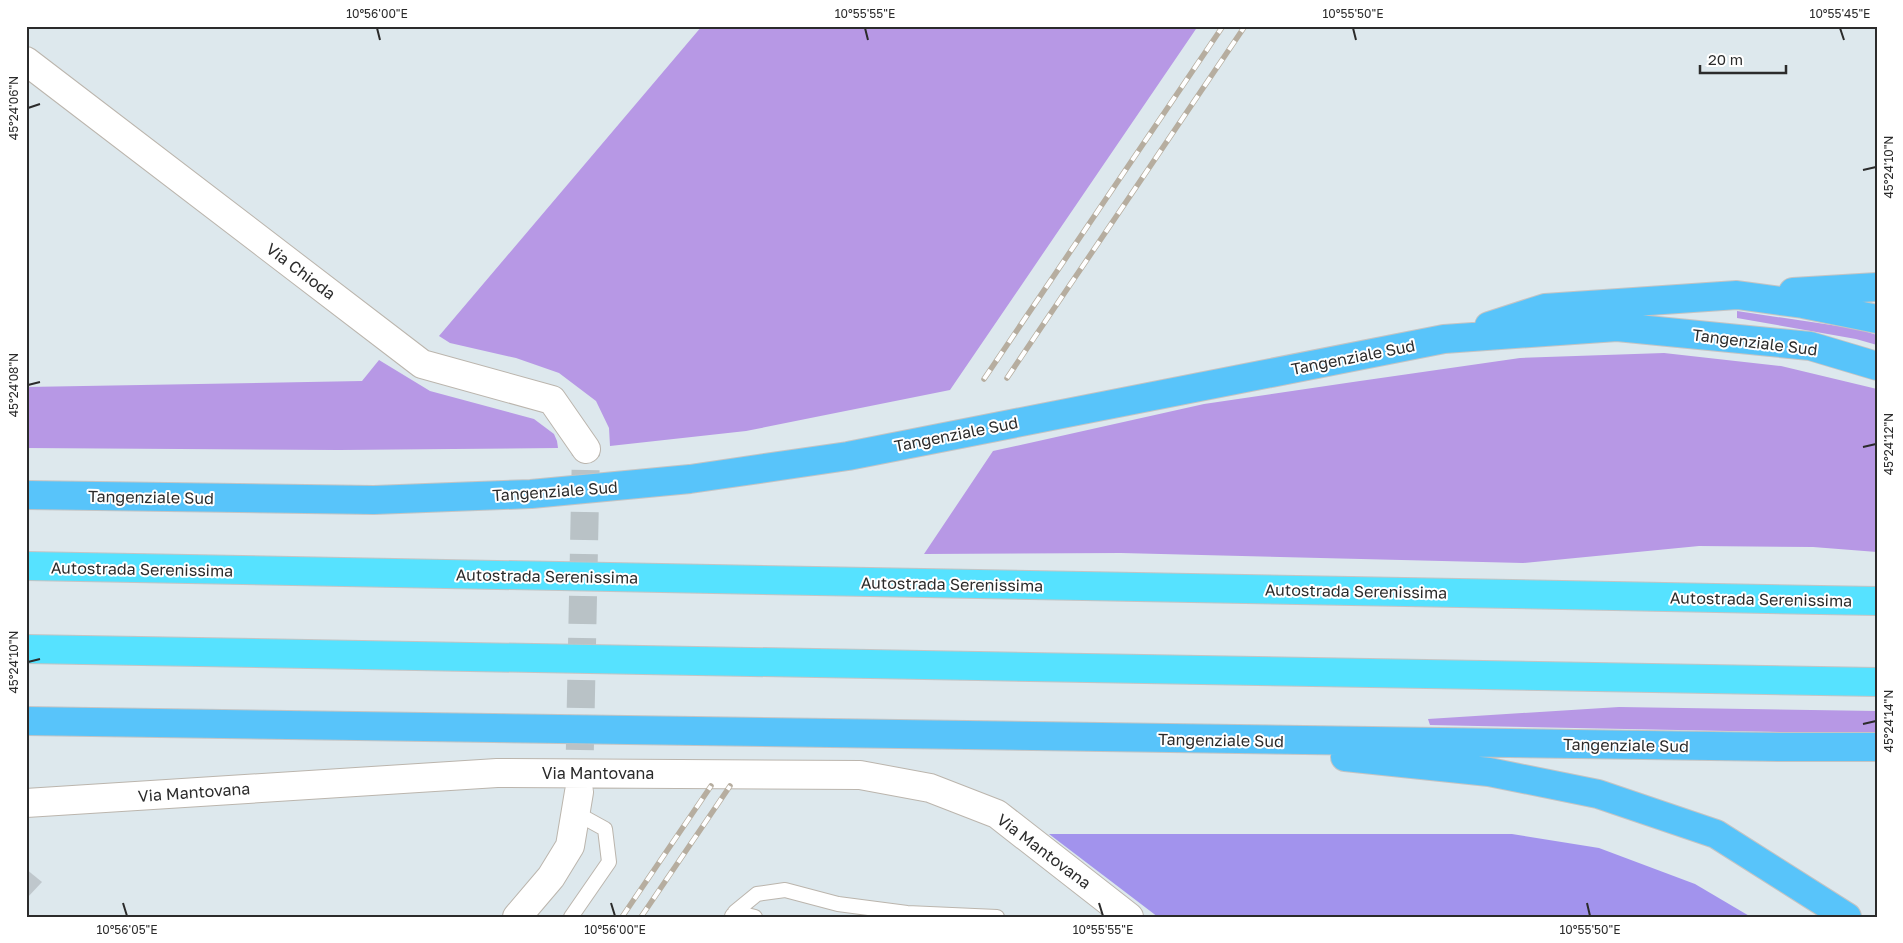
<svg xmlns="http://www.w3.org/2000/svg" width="1903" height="943" font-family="'Golos Text',sans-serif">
<rect width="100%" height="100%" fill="#dde8ed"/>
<path fill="#b798e5" d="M702,26H1198L950,390L746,431L610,446L609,428L596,401L559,373L516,358L450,343L439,336Z
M1737,311L1858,329L1877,335V345L1856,339L1737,318Z
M1664,353L1781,366L1877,389V552L1813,547L1699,546L1523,563L1121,553L924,554L993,451L1204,404L1353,382L1520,358Z
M379,360L430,391L534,419L554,434L557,441L558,448L339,450L26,448V387L362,381Z
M1619,707L1877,711V734L1430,725L1428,719Z"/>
<path fill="#a293ed" d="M1512,834L1599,848L1695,884L1751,917H1158L1049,834Z"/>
<path fill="#bfc7cc" d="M26,869L42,882L27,898H26Z"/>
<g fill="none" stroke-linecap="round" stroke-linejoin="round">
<path stroke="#b9c2c6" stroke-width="28" stroke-dasharray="28 14" stroke-linecap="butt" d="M579,792L586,449"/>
<defs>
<path id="service" d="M735,912L757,894L785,890L838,904L907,913L997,917
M732,916L735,912L755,917
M571,917L609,862L605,829L576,813"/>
<path id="tertiary" d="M26,61L422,364L552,400L586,449
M26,803L497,773L860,775L930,788L997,814L1129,917
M517,917L551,877L570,846L579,792"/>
<path id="trunk" d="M1793,292L1877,287
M1489,326L1545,308L1737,295L1803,304L1877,319
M26,495L374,500L531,494L690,479L848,456L1444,339L1617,327L1810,346L1877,366
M26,721L1779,747H1877
M1345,757L1489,772L1598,794L1716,834L1847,917"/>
<path id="motorway" d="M26,566L1877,601
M26,649L1877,682"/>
</defs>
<use href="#service" stroke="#bbb5ad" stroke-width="16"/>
<use href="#tertiary" stroke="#bbb5ad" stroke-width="30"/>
<use href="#trunk" stroke="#c4c4c4" stroke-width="30"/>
<use href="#motorway" stroke="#c4c4c4" stroke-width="30"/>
<use href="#service" stroke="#fff" stroke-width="14"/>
<use href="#tertiary" stroke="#fff" stroke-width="28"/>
<use href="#trunk" stroke="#58c4fa" stroke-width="28"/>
<use href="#motorway" stroke="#56e2ff" stroke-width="28"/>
<defs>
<path id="rail" d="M1007,378L1245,26
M984,379L1223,26
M622,917L711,786
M641,917L730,786"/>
</defs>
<use href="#rail" stroke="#b6ad9f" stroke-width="5.5"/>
<use href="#rail" stroke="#fff" stroke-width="4" stroke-dasharray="11" stroke-linecap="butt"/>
</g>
<path fill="none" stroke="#2b2b2b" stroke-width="2" d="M377,28L380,40M865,28L868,40M1353,28L1356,40M1840,28L1844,40M28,108L40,104M1863,170L1876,167M28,385L40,382M1863,447L1876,444M28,662L40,659M1863,724L1876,721M123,903L127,916M611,903L615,916M1099,903L1103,916M1587,903L1590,916"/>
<g text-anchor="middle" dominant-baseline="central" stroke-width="4" stroke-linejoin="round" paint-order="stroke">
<g font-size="16" fill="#2b2b2b" stroke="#fff">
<text transform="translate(301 271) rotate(37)">Via Chioda</text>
<text transform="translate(1755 342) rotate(7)">Tangenziale Sud</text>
<text transform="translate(1353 357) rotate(-11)">Tangenziale Sud</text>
<text transform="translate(956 434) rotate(-11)">Tangenziale Sud</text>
<text transform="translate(555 491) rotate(-4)">Tangenziale Sud</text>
<text transform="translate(151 497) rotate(1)">Tangenziale Sud</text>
<text transform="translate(142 569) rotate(1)">Autostrada Serenissima</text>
<text transform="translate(547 576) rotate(1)">Autostrada Serenissima</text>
<text transform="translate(952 584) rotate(1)">Autostrada Serenissima</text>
<text transform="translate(1356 591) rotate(1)">Autostrada Serenissima</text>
<text transform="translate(1761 599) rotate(1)">Autostrada Serenissima</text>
<text transform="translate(1221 740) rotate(1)">Tangenziale Sud</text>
<text transform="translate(1626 745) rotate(1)">Tangenziale Sud</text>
<text x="598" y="773">Via Mantovana</text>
<text transform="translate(194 792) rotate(-4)">Via Mantovana</text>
<text transform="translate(1044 851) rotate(37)">Via Mantovana</text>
</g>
</g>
<rect width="1903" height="943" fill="none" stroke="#ffffff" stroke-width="55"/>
<path d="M1700 65v8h86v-8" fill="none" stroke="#2b2b2b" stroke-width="2.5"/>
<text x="1708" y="65" font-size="15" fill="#2b2b2b" stroke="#ffffff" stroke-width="4" paint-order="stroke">20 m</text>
<rect x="28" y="28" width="1848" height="888" fill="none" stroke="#2b2b2b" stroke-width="2"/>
<g font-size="12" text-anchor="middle" fill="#2b2b2b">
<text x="377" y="18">10°56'00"E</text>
<text x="865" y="18">10°55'55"E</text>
<text x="1353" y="18">10°55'50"E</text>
<text x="1840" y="18">10°55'45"E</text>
<text transform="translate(14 108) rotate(-90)" y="4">45°24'06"N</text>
<text transform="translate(1889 167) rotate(-90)" y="4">45°24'10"N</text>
<text transform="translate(14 385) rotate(-90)" y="4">45°24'08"N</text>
<text transform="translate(1889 444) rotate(-90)" y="4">45°24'12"N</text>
<text transform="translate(14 662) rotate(-90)" y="4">45°24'10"N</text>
<text transform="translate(1889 721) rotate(-90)" y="4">45°24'14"N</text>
<text x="127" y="934">10°56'05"E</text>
<text x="615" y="934">10°56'00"E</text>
<text x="1103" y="934">10°55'55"E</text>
<text x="1590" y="934">10°55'50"E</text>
</g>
</svg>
